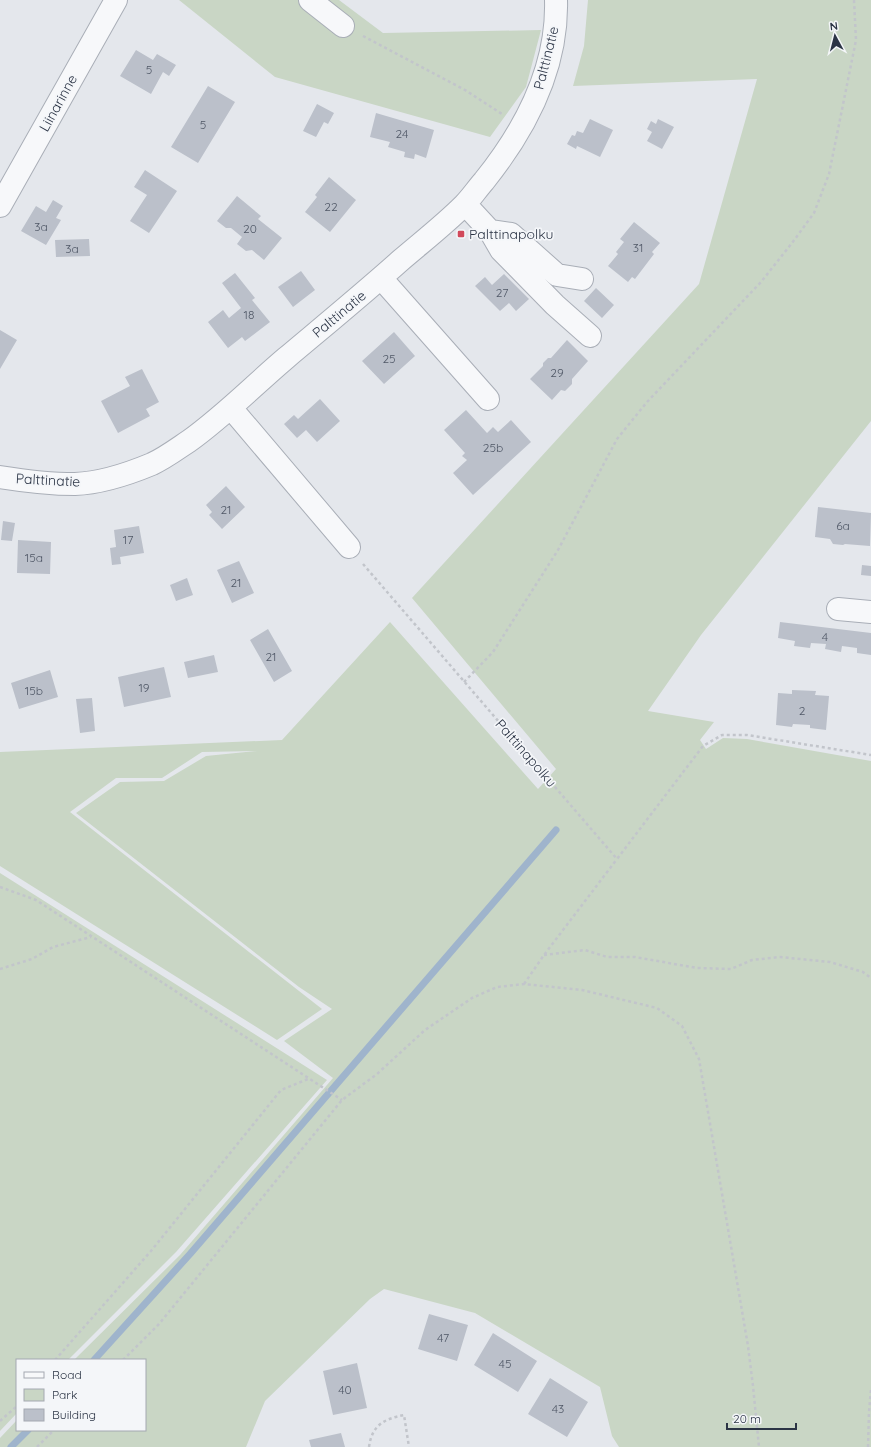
<svg xmlns="http://www.w3.org/2000/svg" width="871" height="1447" font-family="Quicksand,sans-serif">
<rect width="100%" height="100%" fill="#e4e7ec"/>
<path fill="#c9d6c5" d="M179,0H339L383,33L541,30L526,87L490,137L275,77Z
M588,0H871V421L701,635L648,711L714,722L700,740L706,749L723,738L747,739L871,761V1447H619L612,1436L600,1387L475,1313L384,1289L370,1299L265,1401L246,1447H0V1438L17,1420V1430H145V1360H74L180,1255L333,1078L284,1041L332,1009L299,987L76,813L120,782L164,781L206,756L257,751L202,752L162,778H116L70,812L322,1009L277,1040L0,866V752L282,740L390,622L538,789L556,769L412,598L699,284L757,79L573,86L584,46Z
M0,873L327,1080L176,1252L68,1360H17V1413L0,1431Z"/>
<g fill="none" stroke-linecap="round" stroke-linejoin="round">
<path stroke="#9fb4cc" stroke-width="7" d="M94,1360L190,1254L556,830
M11,1447L28,1430"/>
</g>
<path fill="#bbc0ca" d="M136,50L153,60L157,54L176,65L169,76L163,72L151,94L120,76Z
M208,86L235,102L198,163L171,147Z
M317,104L334,113L328,124L324,122L316,137L303,131Z
M376,113L434,130L426,158L415,154L414,159L404,157L405,152L388,147L390,142L370,137Z
M590,119L613,130L600,157L577,146L576,149L567,144L572,135L575,136L577,131L583,133Z
M658,119L674,127L662,149L647,141L652,132L647,129L651,121L656,124Z
M145,170L177,191L149,233L130,221L147,195L134,187Z
M329,177L356,200L330,232L305,212L317,197L315,195Z
M237,196L261,216L258,219L282,238L264,260L252,250L246,251L237,244L242,237L231,228H226L217,221Z
M53,200L63,206L56,218L61,220L46,245L21,231L36,206L46,212Z
M634,222L660,243L652,252L654,254L635,279L632,277L628,282L608,266L618,254L616,252L624,242L620,239Z
M89,239L90,256L56,257L55,240Z
M301,271L315,290L293,307L278,287Z
M235,273L255,298L252,300L270,322L245,341L242,337L228,348L208,322L223,310L229,318L241,308L222,283Z
M504,274L529,299L516,311L509,303L500,311L475,286L485,277L492,285Z
M596,288L614,305L602,318L584,301Z
M0,330L17,340L0,369Z
M394,332L415,356L384,384L362,361Z
M567,340L588,361L572,379V384L565,391L561,390L552,400L530,379L543,366V363L548,358H551Z
M142,369L159,402L146,409L150,416L118,433L101,401L130,386L125,377Z
M320,399L340,421L317,442L306,430L297,438L284,424L294,415L298,419Z
M466,410L487,433L493,427L498,432L511,420L531,442L473,495L453,473L467,460L462,456L465,453L444,430Z
M226,486L245,507L222,529L209,515L212,512L206,505Z
M818,507L871,513L870,546L845,544L843,545L833,544L830,539L815,537Z
M3,521L15,523L12,541L1,540Z
M139,526L144,553L120,557L121,564L112,565L110,548L116,547L114,530Z
M18,540L51,542L50,574L17,573Z
M239,561L254,593L232,603L217,570Z
M862,565L871,566V576L861,575Z
M187,578L193,595L176,601L170,585Z
M780,622L871,633V655L857,653V648L842,646L841,652L825,649L826,644L811,643L810,648L794,646L795,641L778,638Z
M268,629L292,671L274,682L250,640Z
M214,655L218,672L188,678L184,662Z
M164,667L171,697L124,707L118,677Z
M50,670L58,697L19,709L11,683Z
M792,690L816,691L815,695L829,696L826,730L810,728V725L793,724L792,727L776,725L778,693L792,694Z
M92,698L95,731L80,733L76,699Z
M429,1314L468,1325L457,1361L418,1349Z
M493,1333L537,1361L518,1392L474,1365Z
M357,1363L367,1408L333,1415L323,1371Z
M550,1378L588,1402L567,1437L528,1414Z
M341,1433L345,1447H311L309,1440Z"/>
<g fill="none" stroke-linecap="round" stroke-linejoin="round">
<defs>
<path id="minor" d="M310,0L343,26
M465,204L490,231L501,250L555,305L590,336
M0,206L116,0
M490,231L511,234L557,275L582,279
M381,278L488,399
M231,408L349,547
M0,477C25,481 50,484 75,484C102,483 128,474 152,464C165,458 177,449 189,441C224,416 253,386 286,358C324,326 363,294 401,260C422,242 444,225 464,205C471,198 477,189 484,181C525,130 558,67 556,0
M838,609L871,612"/>
</defs>
<use href="#minor" stroke="#a9aeb7" stroke-width="24"/>
<path stroke="#c2c5cb" stroke-width="2.5" stroke-dasharray="3 3" stroke-linecap="butt" d="M363,36L465,90L502,114
M363,564L617,859L703,746L722,735H747L871,755
M464,682L493,652L558,550L617,439L647,402L761,282L792,243L814,213L829,174L856,40L854,0
M0,887L36,900L342,1100
M544,955L585,950L607,957H635L697,968L731,969L752,960L780,957L830,962L863,972L871,978
M0,969L32,959L53,947L91,937
M524,984L544,955L617,859
M55,1360L151,1251L281,1090L308,1079
M123,1360L159,1324L342,1100L377,1074L425,1030L472,998L497,987L524,984L582,990L657,1008L682,1026L699,1059L748,1346L753,1386L759,1447
M0,1421L17,1406
M37,1447L54,1430
M369,1447C372,1425 384,1419 404,1415L409,1447
M868,1447L869,1412L871,1389"/>
<use href="#minor" stroke="#f7f8fa" stroke-width="22"/>
</g>
<rect fill="#d1495b" stroke="#f4f6f9" stroke-width="1.5" x="457" y="230" width="8" height="8" rx="2"/>
<g text-anchor="middle" dominant-baseline="central" stroke-width="3.5" stroke-linejoin="round" paint-order="stroke">
<g font-size="12" fill="#4f5766">
<text x="149" y="69">5</text>
<text x="203" y="124">5</text>
<text x="402" y="133">24</text>
<text x="331" y="206">22</text>
<text x="41" y="226">3a</text>
<text x="250" y="228">20</text>
<text x="638" y="247">31</text>
<text x="72" y="248">3a</text>
<text x="502" y="292">27</text>
<text x="249" y="314">18</text>
<text x="389" y="358">25</text>
<text x="557" y="372">29</text>
<text x="493" y="447">25b</text>
<text x="226" y="509">21</text>
<text x="843" y="525">6a</text>
<text x="128" y="539">17</text>
<text x="34" y="557">15a</text>
<text x="236" y="582">21</text>
<text x="825" y="636">4</text>
<text x="271" y="656">21</text>
<text x="144" y="687">19</text>
<text x="34" y="690">15b</text>
<text x="802" y="710">2</text>
<text x="443" y="1337">47</text>
<text x="505" y="1363">45</text>
<text x="345" y="1389">40</text>
<text x="558" y="1408">43</text>
</g>
<g font-size="14" fill="#2b3445" stroke="#f4f6f9">
<text transform="translate(546 58) rotate(-76)">Palttinatie</text>
<text transform="translate(58 103) rotate(-61)">Liinarinne</text>
<text transform="translate(339 314) rotate(-40)">Palttinatie</text>
<text transform="translate(48 480) rotate(3)">Palttinatie</text>
<text transform="translate(526 753) rotate(49)">Palttinapolku</text>
</g>
<g font-size="14" fill="#2b3445" stroke="#f4f6f9" text-anchor="start">
<text x="469" y="234">Palttinapolku</text>
</g>
</g>
<rect x="16" y="1359" width="130" height="72" fill="#f4f6f9" stroke="#a4a8b1"/>
<rect x="24" y="1372" width="20" height="6" fill="#f7f8fa" stroke="#a4a8b1"/>
<text x="52" y="1379" font-size="12" fill="#2b3445">Road</text>
<rect x="24" y="1389" width="20" height="12" fill="#c9d6c5" stroke="#a4a8b1"/>
<text x="52" y="1399" font-size="12" fill="#2b3445">Park</text>
<rect x="24" y="1409" width="20" height="12" fill="#bbc0ca" stroke="#a4a8b1"/>
<text x="52" y="1419" font-size="12" fill="#2b3445">Building</text>
<g transform="translate(835 36) rotate(353)" stroke="#f4f6f9" stroke-width="3" paint-order="stroke">
<path d="M0-3L7 15L0 10L-7 15Z" fill="#2b3445"/>
<text y="-6" font-size="11" font-weight="bold" text-anchor="middle" fill="#2b3445">N</text>
</g>
<path d="M727 1423v6h69v-6" fill="none" stroke="#2b3445" stroke-width="2"/>
<text x="733" y="1423" font-size="12" fill="#2b3445" stroke="#f4f6f9" stroke-width="3" paint-order="stroke">20 m</text>
</svg>
